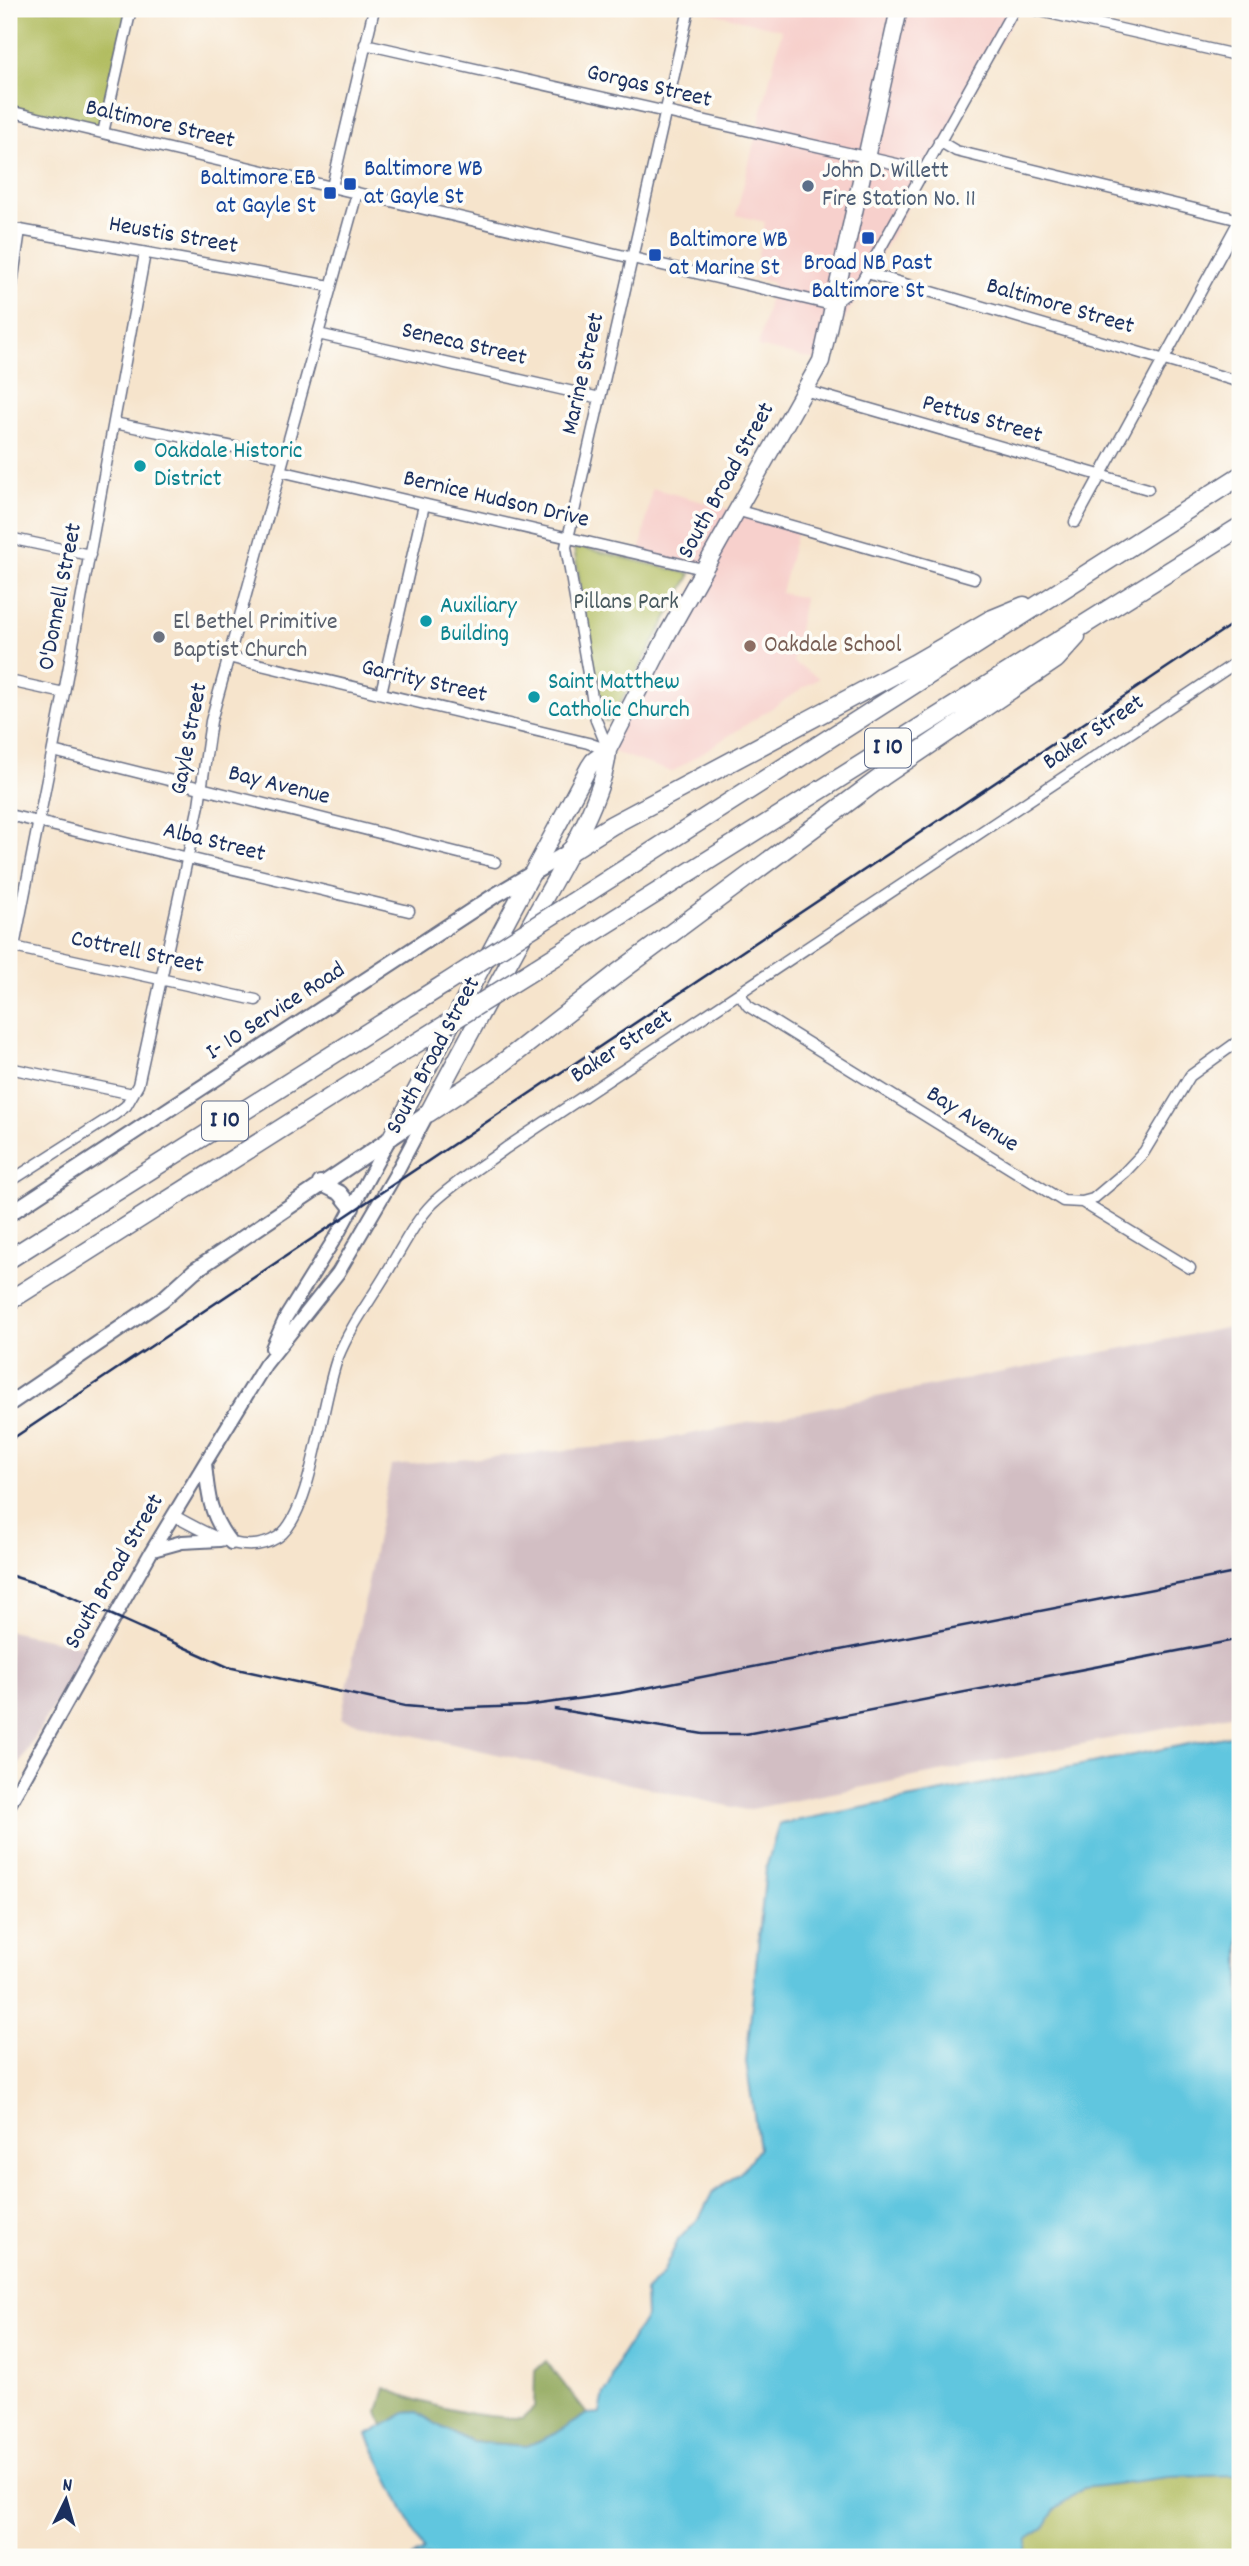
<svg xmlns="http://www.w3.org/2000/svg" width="1249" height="2566" font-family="Dekko,sans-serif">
<rect width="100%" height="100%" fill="#fdfcf7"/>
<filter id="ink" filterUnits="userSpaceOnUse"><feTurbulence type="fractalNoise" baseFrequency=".0143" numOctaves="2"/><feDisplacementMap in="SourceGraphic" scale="14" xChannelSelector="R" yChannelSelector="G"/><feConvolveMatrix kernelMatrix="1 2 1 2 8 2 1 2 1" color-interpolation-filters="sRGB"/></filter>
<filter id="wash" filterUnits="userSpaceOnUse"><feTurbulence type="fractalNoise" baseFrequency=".00686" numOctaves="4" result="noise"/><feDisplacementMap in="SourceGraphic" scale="28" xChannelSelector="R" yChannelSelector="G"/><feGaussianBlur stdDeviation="1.57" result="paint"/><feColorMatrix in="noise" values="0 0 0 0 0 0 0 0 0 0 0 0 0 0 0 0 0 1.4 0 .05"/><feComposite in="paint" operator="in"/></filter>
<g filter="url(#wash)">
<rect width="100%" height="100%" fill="#f6e4cc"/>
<path fill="#f7d0cc" d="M696,9H1019L821,361L758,347L773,283L753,277L765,222L736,215L782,30Z
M652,488L798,528L781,593L804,598L793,662L819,678L672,772L608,750L703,570L640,555Z"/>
<path fill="#d2bec3" d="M1240,1325V1713L746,1810L341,1719L391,1466L645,1443Z
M9,1631L88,1647L9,1782Z"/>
<path fill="#b1bc5e" stroke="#66765e" stroke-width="2" d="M9,9H127L101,129L9,110Z
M576,546L691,574L611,720L606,721L602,718L574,548Z
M1240,2362V2557H813Z"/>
<path fill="#8ca455" stroke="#546a5a" stroke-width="2" d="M546,2361L587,2414L555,2434L527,2446L472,2442L441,2427L417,2412L406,2413L383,2426L378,2411L385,2388C429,2407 475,2418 523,2418L534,2408L535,2371Z"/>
<path fill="#61c6df" stroke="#3e7a9e" stroke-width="2" d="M1240,1734V2475L1169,2477L1084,2488L1055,2509L1044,2528L1028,2539L1024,2557H412L424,2551L367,2435L406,2413L417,2412L441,2427L472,2442L527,2446L555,2434L587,2414L600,2413L604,2393L610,2387L619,2359L646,2317L645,2292L663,2273L678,2240L700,2217L712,2193L741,2172L759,2148L746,2062L766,1868L779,1824Z"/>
</g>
<g filter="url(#ink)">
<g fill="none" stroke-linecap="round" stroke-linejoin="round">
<defs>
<path id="minor" d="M1031,9L1240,56
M365,44L923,170
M9,111L832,305L862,281L1014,9
M103,133L131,9
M939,141L956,151L1240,220
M332,187L374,9
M9,228L330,286
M867,273L1240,382
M9,305L20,230
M318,334L600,398
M804,390L1148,489
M114,423L284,457
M280,471L703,569
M736,510L974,578
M1075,522L1240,219
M9,538L90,555
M228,657L588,743L608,750
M9,681L64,693
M381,693L424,505
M608,749L596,720L566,547L689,9
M53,751L495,862
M9,815L409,911
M9,946L256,1000
M14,947L64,693L145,253
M740,994L748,1006L1063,1201L1082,1202L1190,1268
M9,1068L133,1094
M9,1182L114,1115L126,1106L138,1085L199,805L211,721L357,193
M1082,1202L1093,1199L1125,1172L1144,1152L1190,1076L1240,1040
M174,1516C206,1532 243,1559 278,1537C312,1515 322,1397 338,1357C350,1327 370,1301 386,1274C401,1250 414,1222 433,1203C455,1182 482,1166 506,1148L1240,660"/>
<path id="tertiary" d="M272,1348L286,1317L340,1230L390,1138
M205,1463C208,1497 210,1516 231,1543
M153,1550L182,1542L220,1540
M9,1805L150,1554L205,1463L265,1365L338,1273L394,1177L428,1113"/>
<path id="secondary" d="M320,1183L340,1193L352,1208
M9,1214L494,896L570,851
M9,1404L162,1300L194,1271L428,1113"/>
<path id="primary" d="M428,1113C463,1046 499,981 535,915C558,874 606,795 608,750L668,633L821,361L899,9
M391,1137L589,767L593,761L608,750"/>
<path id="motorway" d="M570,851L612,825L914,664L990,620L1024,606
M570,904L1240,476
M535,969L1240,527
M428,1113L495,1069L618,973L883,776L1056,659L1076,637
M9,1259L443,985
M9,1301L407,1049"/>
</defs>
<use href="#minor" stroke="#686e84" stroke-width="13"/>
<use href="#tertiary" stroke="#686e84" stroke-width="16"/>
<use href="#secondary" stroke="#686e84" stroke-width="18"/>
<use href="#primary" stroke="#686e84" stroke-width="19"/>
<use href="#motorway" stroke="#686e84" stroke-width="21"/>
<use href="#minor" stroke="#fff" stroke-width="10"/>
<use href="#tertiary" stroke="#fff" stroke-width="12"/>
<use href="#secondary" stroke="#fff" stroke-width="14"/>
<use href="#primary" stroke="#fff" stroke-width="16"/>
<use href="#motorway" stroke="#fff" stroke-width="18"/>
<path stroke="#1b2f5e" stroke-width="2.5" d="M9,1441L1240,619
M9,1575L54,1589L228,1667L405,1706L441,1709L525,1706L620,1693L1240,1572
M555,1709L703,1734H746L1240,1639"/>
<defs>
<path id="motorway-bridge" d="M443,985L570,904
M407,1049L535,969"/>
</defs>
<use href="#motorway-bridge" stroke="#686e84" stroke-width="21" stroke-linecap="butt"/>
<use href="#motorway-bridge" stroke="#fff" stroke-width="18"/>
</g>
</g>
<g fill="#1a4fb4" stroke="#fdfcf7" stroke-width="2.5">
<rect x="343" y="177" width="14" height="14" rx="3.5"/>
<rect x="323" y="186" width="14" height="14" rx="3.5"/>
<rect x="861" y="231" width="14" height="14" rx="3.5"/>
<rect x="648" y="248" width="14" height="14" rx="3.5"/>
</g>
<circle fill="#5c6f8a" stroke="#fdfcf7" stroke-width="2.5" cx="808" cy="186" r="7"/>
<g fill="#0f9aa8" stroke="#fdfcf7" stroke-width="2.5">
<circle cx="140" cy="466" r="7"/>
<circle cx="426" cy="621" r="7"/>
<circle cx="534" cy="697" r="7"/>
</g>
<circle fill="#6b7280" stroke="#fdfcf7" stroke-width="2.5" cx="159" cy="637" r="7"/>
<circle fill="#8d6e63" stroke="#fdfcf7" stroke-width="2.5" cx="750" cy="646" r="7"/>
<g text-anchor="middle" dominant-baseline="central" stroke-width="7" stroke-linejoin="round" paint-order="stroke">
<g fill="#fdfcf7" stroke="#5f6c8c" stroke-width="2">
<rect x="865" y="728.5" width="46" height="39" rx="5"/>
<rect x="202" y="1101.5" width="46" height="39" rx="5"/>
</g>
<g font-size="23" font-weight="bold" fill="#1b2f5e">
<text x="888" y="748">I 10</text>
<text x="225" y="1121">I 10</text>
</g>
<g font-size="24" fill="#1b2f5e" stroke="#fdfcf7">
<text transform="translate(649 87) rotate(13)">Gorgas Street</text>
<text transform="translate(160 125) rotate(13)">Baltimore Street</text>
<text transform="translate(173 236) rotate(10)">Heustis Street</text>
<text transform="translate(1060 307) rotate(16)">Baltimore Street</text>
<text transform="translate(464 345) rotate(13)">Seneca Street</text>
<text transform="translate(584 374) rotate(-77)">Marine Street</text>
<text transform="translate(982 420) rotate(16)">Pettus Street</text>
<text transform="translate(727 481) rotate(-61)">South Broad Street</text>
<text transform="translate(496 500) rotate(13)">Bernice Hudson Drive</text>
<text transform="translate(61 597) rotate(-79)">O'Donnell Street</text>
<text transform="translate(424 682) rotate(13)">Garrity Street</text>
<text transform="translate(1094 733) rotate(-34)">Baker Street</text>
<text transform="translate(190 739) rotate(-79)">Gayle Street</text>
<text transform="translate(279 786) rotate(14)">Bay Avenue</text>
<text transform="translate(214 843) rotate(14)">Alba Street</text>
<text transform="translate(137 953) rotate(12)">Cottrell Street</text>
<text transform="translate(276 1012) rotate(-33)">I- 10 Service Road</text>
<text transform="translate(622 1047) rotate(-33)">Baker Street</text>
<text transform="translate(434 1056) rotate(-62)">South Broad Street</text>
<text transform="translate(972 1120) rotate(32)">Bay Avenue</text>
<text transform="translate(115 1572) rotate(-60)">South Broad Street</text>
</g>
<g font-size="24" fill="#164399" stroke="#fdfcf7" text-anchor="start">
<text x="364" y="170">Baltimore WB<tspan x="364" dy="28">at Gayle St</tspan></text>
<text x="316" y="179" text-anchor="end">Baltimore EB<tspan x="316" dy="28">at Gayle St</tspan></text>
<text x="669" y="241">Baltimore WB<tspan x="669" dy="28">at Marine St</tspan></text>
<text x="868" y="264" text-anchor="middle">Broad NB Past<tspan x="868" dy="28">Baltimore St</tspan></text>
</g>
<g font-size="24" fill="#4e5e75" stroke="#fdfcf7" text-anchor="start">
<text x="822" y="172">John D. Willett<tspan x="822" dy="28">Fire Station No. 11</tspan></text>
</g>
<g font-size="24" fill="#0d838f" stroke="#fdfcf7" text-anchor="start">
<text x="154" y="452">Oakdale Historic<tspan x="154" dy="28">District</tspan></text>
<text x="440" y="607">Auxiliary<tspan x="440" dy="28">Building</tspan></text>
<text x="548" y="683">Saint Matthew<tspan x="548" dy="28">Catholic Church</tspan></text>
</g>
<g font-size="24" fill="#48595e" stroke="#fdfcf7">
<text x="626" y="603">Pillans Park</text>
</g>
<g font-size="24" fill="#5b616d" stroke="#fdfcf7" text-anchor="start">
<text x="173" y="623">El Bethel Primitive<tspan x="173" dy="28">Baptist Church</tspan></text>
</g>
<g font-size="24" fill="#785e54" stroke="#fdfcf7" text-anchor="start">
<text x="764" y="646">Oakdale School</text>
</g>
</g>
<rect width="1249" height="2566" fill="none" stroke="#fdfcf7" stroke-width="35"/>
<g transform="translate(66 2500) rotate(5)" stroke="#fdfcf7" stroke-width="5" paint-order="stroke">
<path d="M0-5L12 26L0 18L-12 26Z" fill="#1b2f5e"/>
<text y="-10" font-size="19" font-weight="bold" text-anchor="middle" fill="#1b2f5e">N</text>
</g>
</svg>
